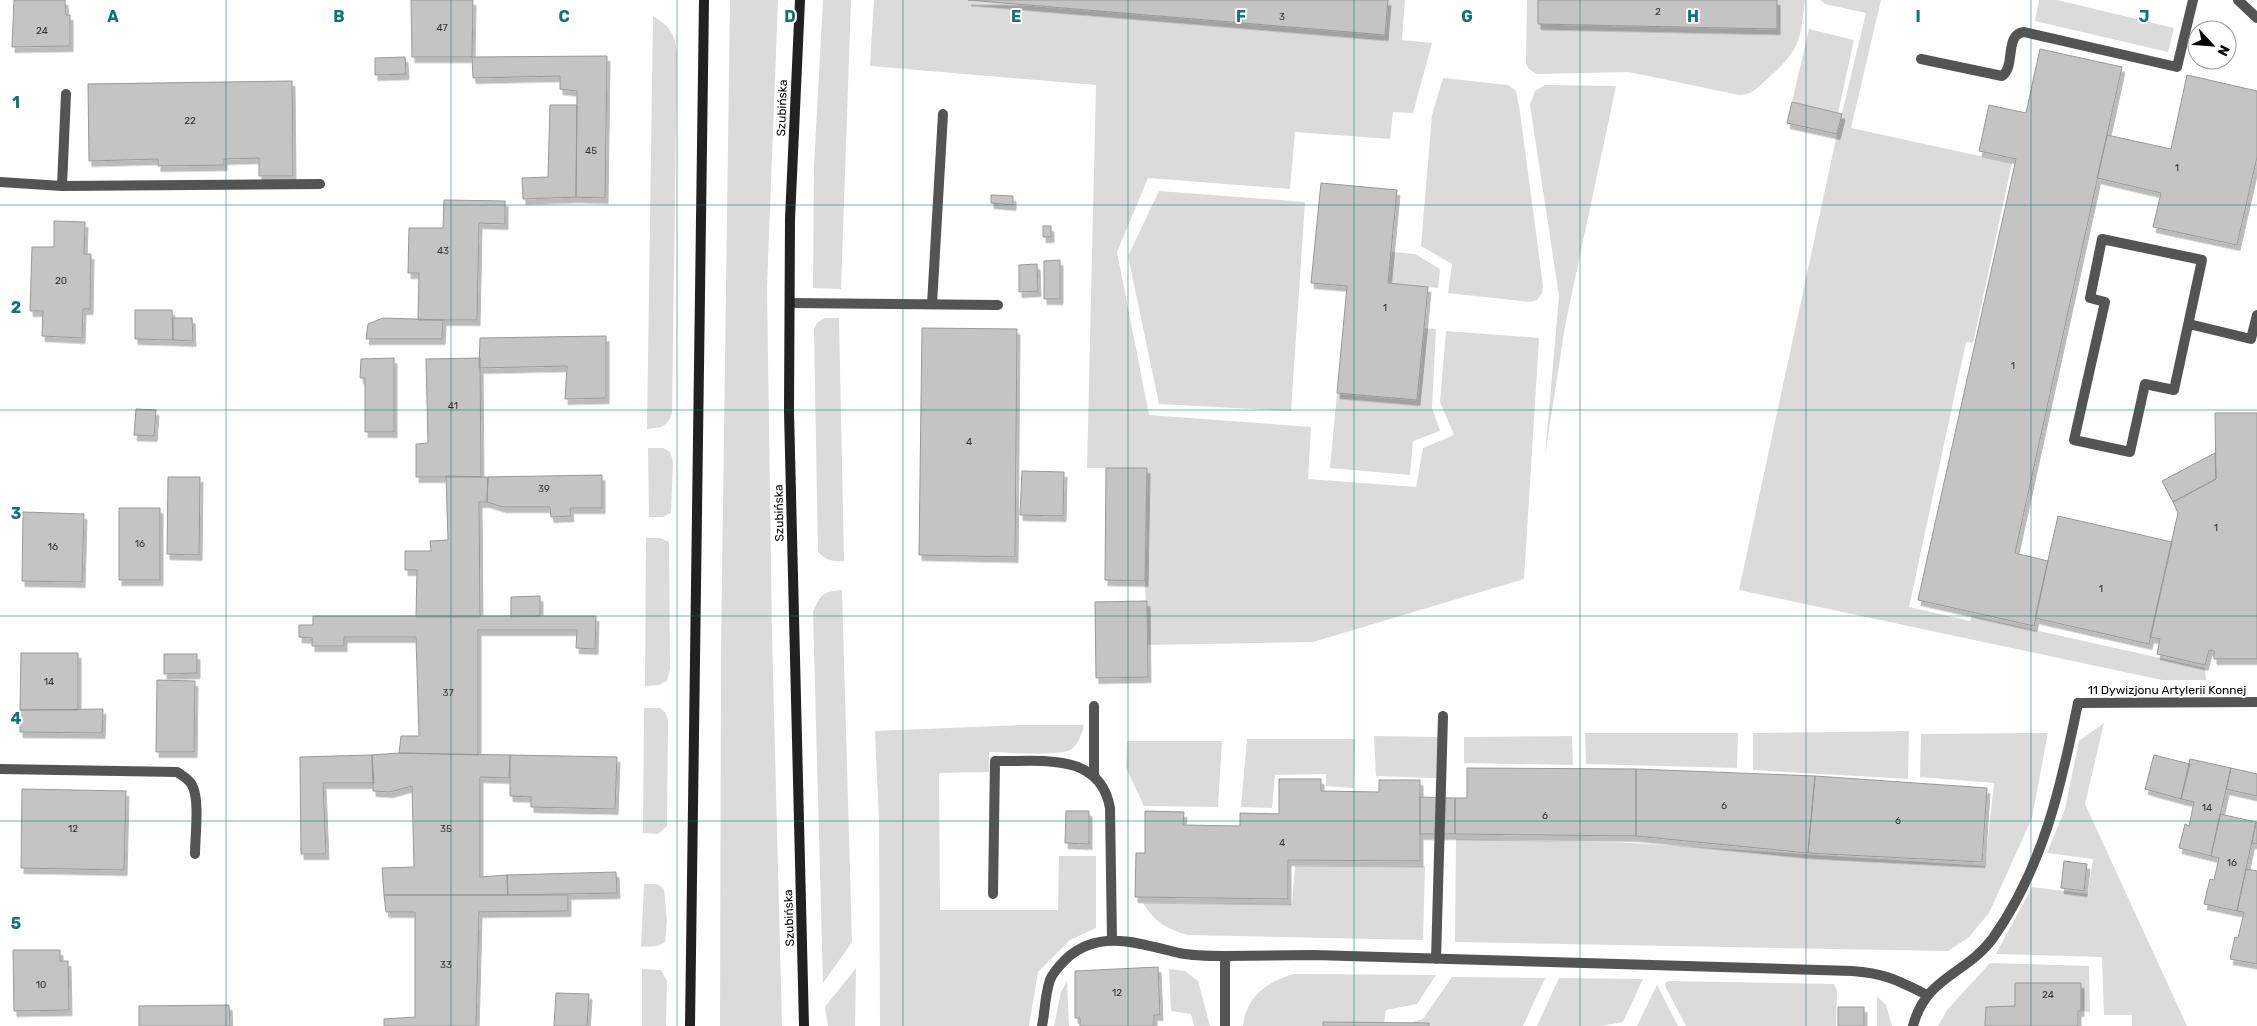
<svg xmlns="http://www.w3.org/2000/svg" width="2257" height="1026" font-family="Rubik,sans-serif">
<defs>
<filter id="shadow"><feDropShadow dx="3" dy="5.5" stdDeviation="0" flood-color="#0004"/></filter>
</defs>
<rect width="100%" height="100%" fill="#fff"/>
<path fill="#dbdbdb" d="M730,0H778L767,287L772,635L782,1026H720L721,651Z
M823,0H851L841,289L813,288L814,166Z
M874,0H968L1385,35L1388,0H1405L1402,40L1432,43L1413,113L1393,112L1390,139L1295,132L1290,189L1148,178L1117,252L1149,415L1311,427L1308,479L1416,487L1423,448L1454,435L1440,402L1446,331L1539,338L1524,579L1313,642L1147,645L1145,581L1146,468H1087L1096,85L870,66Z
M1527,0H1538L1539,24L1777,29V0H1805C1800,44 1799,51 1765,81C1756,89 1751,95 1739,95L1629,72L1536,74L1528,68L1526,63Z
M1820,0H1881L1851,128L2012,163L1973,343L1966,342L1909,607L1970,621L1972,616L2205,668L2206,680H2162L1739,590L1837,134L1866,13L1825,4Z
M2039,0H2057L2174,28L2168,52L2035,21Z
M653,16C669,25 675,34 677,52L672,414C667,427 660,428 647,429Z
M1809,29L1854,40L1838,113L1792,102Z
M1443,78L1508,85L1516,91L1520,112L1543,286L1542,293L1537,300L1530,302L1448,293L1452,264L1421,246L1432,115Z
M1545,85L1616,86L1565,326L1545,456L1559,296L1530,105L1535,91Z
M1159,191L1305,202L1291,411L1159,404L1128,256Z
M1391,252L1415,254L1440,269L1438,288L1388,283Z
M825,318H839L844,561C832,562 826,560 818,552L814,329L817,323Z
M1424,328L1436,329L1432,408L1440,431L1413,441L1410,475L1330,468L1337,393L1417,400Z
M648,448H663L670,452L673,461L671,513L663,517H649Z
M646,538H660L669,542L670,669L667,681L659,685L645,686Z
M842,590L852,942L823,983L813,612C821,594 822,592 842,590Z
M644,708H660L666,713L668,721L667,826L658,834L643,833Z
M2104,723L2085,804L2187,1026H2132V1015H2104L2102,957L1996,954L2032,887L2088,894L2093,859L2047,853L2065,809L2079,741Z
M1023,725H1084C1082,733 1079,743 1072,749C1060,757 1006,752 989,752V772L939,773L940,910H1058L1059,856H1096V928L1070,940L1038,972L1029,1026H880L879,821L875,731Z
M1909,731L1908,779L1753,770V733Z
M1585,733H1738L1737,768L1586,764Z
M2048,733L2032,818L1989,913L1969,937L1948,951L1455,942L1456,839L1633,843L1985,866L1994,783L1920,777L1921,734Z
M1374,736L1438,737L1436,778L1376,776Z
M1572,736L1573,765L1464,763V737Z
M1247,739H1355L1354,788L1326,786V774L1275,775L1272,808L1241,807Z
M1127,741H1222L1218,807L1144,806L1126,768Z
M1295,866H1425L1423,940L1188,935C1165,928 1156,923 1143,903L1292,904Z
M644,884H657L664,889L667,921L665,942L658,946L641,947Z
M1990,963L2089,966L2090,1012L2081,1011V983H2015V1006L1986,1007L1985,1026H1938L1947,1010Z
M856,968L855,1026H828L825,1007Z
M642,969L661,970L667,981L666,1026H642Z
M1169,969L1185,971L1198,981L1210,1026H1194L1191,1014L1171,1011Z
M1294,974L1436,975L1417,1004L1386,1010L1384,1023L1323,1022V1026H1243C1246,996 1267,982 1294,974Z
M1452,977L1545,978L1523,1026H1429V1023H1410L1423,1019Z
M1559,978L1643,979L1623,1022L1602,1026H1537Z
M1067,981L1069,1026H1054L1061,992Z
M1668,981L1834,984L1837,990L1836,1026H1686L1665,986V983Z
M1657,985L1678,1026H1637Z
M1877,996L1886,1005L1892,1026H1877Z"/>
<path fill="#c4c4c4" stroke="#989898" filter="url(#shadow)" d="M14,0H65L66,15H70V46L12,47Z
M411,0H473L472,57H412Z
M968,0H1388L1385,35Z
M1538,0H1777V29L1538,24Z
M2040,49L2122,67L2015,553L2048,561L2034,626L1918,600L2016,159L1979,151L1989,105L2026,113Z
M607,56L605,198L576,197L577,91L560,89V76L473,78L472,57Z
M405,57L406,74L375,75V58Z
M2187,75L2257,91V157L2237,245L2153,227L2161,193L2097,178L2107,135L2171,149Z
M292,81L293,176H259V158L224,159V165L158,166V159L89,161L88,84Z
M1792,102L1842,114L1837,134L1787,123Z
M550,105H577L576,197L523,199L522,178L548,177Z
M1321,183L1397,190L1388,283L1428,287L1417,400L1337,393L1347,286L1311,283Z
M991,195L1013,196V205L991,203Z
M444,200L505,201V224L479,223L477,320H418L419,273H408L409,228H443Z
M54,221L85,222L84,254H91L90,309H83L82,338L42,336L43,311H30L32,247H54Z
M1043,226H1051V237H1043Z
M1060,260V299H1044V261Z
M1037,264L1038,291L1019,292V265Z
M135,310H172L173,340L135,339Z
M173,318H192L193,341L173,340Z
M383,318L443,320L442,339H366L368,324Z
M922,328L1017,329L1015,557L919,555Z
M606,336V398L565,399L567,366L479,368L480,338Z
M394,358V432H365V378H360L361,359Z
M480,358L481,477H416V444L428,443L426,359Z
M136,409L156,410L154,436L134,435Z
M2215,413H2257V659H2214V651L2209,650L2205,665L2157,654L2160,639L2150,637L2178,513L2173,502L2216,479Z
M2215,453L2216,479L2173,502L2162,481Z
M1106,468H1147L1145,581L1105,580Z
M1022,471L1064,472L1063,516L1020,515Z
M602,475V508H570L571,516L551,517L550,507H503L487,502L488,477Z
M446,476L488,477L487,502H479L480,617H416L417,570H405V551H431L430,541L448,540Z
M168,477H200L199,555L167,554Z
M119,508H160V580H119Z
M23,512L84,514L82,582L22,581Z
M2058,516L2172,542L2149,644L2035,618Z
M540,596V616L511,617V597Z
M1147,601L1148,677L1096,678L1095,602Z
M313,616H596L595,649L576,648L577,630H478V755L399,753L401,736H419L416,637H344V646H312V638L299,637V625H313Z
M21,653H78V710H20Z
M164,654H197V673L164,674Z
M157,680L195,681L194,752H156Z
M103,709L102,733L20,732V710Z
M399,753L510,755L509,778L480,777V877L507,875L508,895H384L382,868L414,867L412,786L390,792L373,791L372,755Z
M372,755L374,783H323L326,854H301L300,757Z
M510,755L617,757L615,809L531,807V797L510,796Z
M2154,755L2190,764L2181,799L2145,789Z
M2190,759L2231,768L2211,856L2179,848L2185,824L2189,826L2194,802L2181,799Z
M1467,768L1636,769V836L1455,834V798H1467Z
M2231,768L2257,774V796L2226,789Z
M1636,769L1815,776L1808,853L1636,836Z
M1815,776L1987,788L1982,862L1808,853Z
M1279,779H1321V791L1379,792V780H1420V861L1288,860V899L1135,897L1136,853H1145V811L1184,812L1183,825L1240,826V813L1279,814Z
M22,789L126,791L124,870L21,868Z
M1420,797L1455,798V834H1420Z
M1066,811H1089V844L1065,843Z
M2220,814L2256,822L2237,911L2204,904L2210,879L2214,880L2219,858L2211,856Z
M2256,822H2257V844L2252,843Z
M2064,861L2087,864L2084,891L2061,888Z
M2246,869L2257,871V964L2230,959L2235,937L2238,938L2244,912L2237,911Z
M616,872L617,893L508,895L507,875Z
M384,895H568V911L479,912L476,1026H384V1019L415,1017V912H386Z
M13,950H60V961H68L69,1010L14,1011Z
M1158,967L1160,1015H1154V1026H1080V1018H1075V971Z
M2015,983H2081V1011H2078V1026H1985L1986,1007L2015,1006Z
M556,993L589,994L587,1026H554Z
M229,1005L230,1026H139V1006Z
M1838,1007H1864V1026H1838Z
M1323,1022L1429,1023V1026H1323Z"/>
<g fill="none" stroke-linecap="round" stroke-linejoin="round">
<path stroke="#545454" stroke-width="10" d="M2238,0L2257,18
M1921,59L2002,76C2016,67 2004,34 2024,32L2177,67L2193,0
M0,182L62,186L66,94
M62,186L320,184
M2102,239L2202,260L2174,390L2145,384L2130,452L2074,440L2105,302L2090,298Z
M790,303L998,305
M932,304L943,114
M2189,324L2251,339L2257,315
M0,769L177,772C183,776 189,779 192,785C200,799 195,837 195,854
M1094,776V706
M993,894L995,761C1040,762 1100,751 1110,808L1112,940
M1436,959L1443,716
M1042,1026C1045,1012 1045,994 1050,980C1053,972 1060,965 1066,959C1099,928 1141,944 1179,953C1194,956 1210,956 1225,956
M1225,1026V956L1314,955L1852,971C1884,973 1899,981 1927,995
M1913,1026C1926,976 1966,975 1993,938C2043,867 2061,787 2078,703"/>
<path stroke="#545454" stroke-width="10" d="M2078,703L2257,702"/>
<path stroke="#212121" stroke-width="10" d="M800,0L790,219L789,412L804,1026
M690,1026L704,0"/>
</g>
<path fill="none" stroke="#0f766e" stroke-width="1" stroke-opacity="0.55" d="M226,0V1026M451,0V1026M677,0V1026M903,0V1026M1128,0V1026M1354,0V1026M1580,0V1026M1806,0V1026M2031,0V1026M0,205H2257M0,410H2257M0,616H2257M0,821H2257"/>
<g text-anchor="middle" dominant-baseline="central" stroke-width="4" stroke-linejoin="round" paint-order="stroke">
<g font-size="10" fill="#313131">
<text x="1658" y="12">2</text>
<text x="1282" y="17">3</text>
<text x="442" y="28">47</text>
<text x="42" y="31">24</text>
<text x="190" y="121">22</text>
<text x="591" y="151">45</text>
<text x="2177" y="168">1</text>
<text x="443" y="251">43</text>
<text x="61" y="281">20</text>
<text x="1385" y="308">1</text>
<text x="2013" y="366">1</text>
<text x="453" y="406">41</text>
<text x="969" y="442">4</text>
<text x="544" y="489">39</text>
<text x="2216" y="528">1</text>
<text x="140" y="544">16</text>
<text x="53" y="547">16</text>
<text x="2101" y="589">1</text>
<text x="49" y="682">14</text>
<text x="448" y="693">37</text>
<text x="1724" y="806">6</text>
<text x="2207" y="808">14</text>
<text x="1545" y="816">6</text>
<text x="1898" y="821">6</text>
<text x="73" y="829">12</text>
<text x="446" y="829">35</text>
<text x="1282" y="843">4</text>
<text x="2232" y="863">16</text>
<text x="446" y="965">33</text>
<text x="41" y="985">10</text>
<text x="1117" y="993">12</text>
<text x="2048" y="995">24</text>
</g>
<g font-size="12" fill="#000" stroke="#fff">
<text transform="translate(782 108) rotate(-88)">Szubińska</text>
<text transform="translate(779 513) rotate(-91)">Szubińska</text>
<text x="2167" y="690">11 Dywizjonu Artylerii Konnej</text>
<text transform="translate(789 918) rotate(-92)">Szubińska</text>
</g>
</g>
<g font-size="16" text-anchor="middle" font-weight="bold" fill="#0f766e" stroke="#fff" stroke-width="4" stroke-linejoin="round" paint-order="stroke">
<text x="113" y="22">A</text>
<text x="339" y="22">B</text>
<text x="564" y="22">C</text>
<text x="790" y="22">D</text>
<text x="1016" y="22">E</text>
<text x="1241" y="22">F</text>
<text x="1467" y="22">G</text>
<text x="1693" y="22">H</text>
<text x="1918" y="22">I</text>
<text x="2144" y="22">J</text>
<text x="16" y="108">1</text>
<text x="16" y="313">2</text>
<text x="16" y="519">3</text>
<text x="16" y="724">4</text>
<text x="16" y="929">5</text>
</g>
<g transform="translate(2212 45) rotate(116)"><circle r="24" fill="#ffffff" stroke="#999999"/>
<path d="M0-4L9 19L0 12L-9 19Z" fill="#000000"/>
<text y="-8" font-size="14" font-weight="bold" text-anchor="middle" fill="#000000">N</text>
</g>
</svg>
